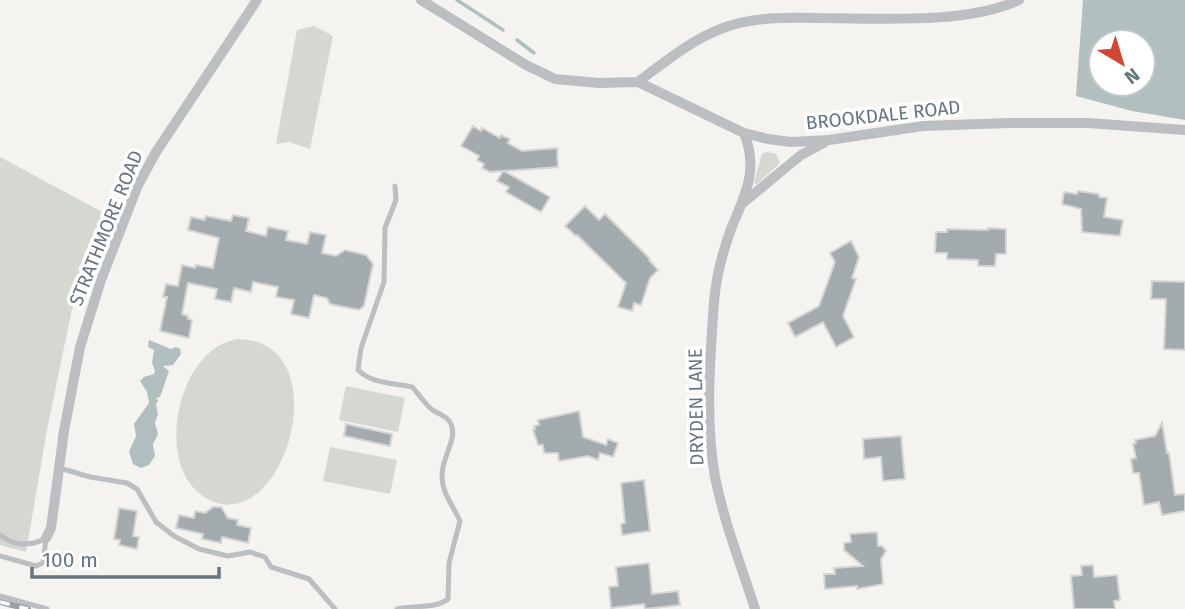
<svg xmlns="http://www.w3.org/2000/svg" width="1185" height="609" font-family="'Fira Sans',sans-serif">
<rect width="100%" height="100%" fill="#f4f3f0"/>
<path fill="#d4d8d0" d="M314,26L333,36L310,149L289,142L276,144L297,30Z
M767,152L776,154L780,163L756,185L754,182L762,154Z
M0,157L106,214L72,309L47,430L26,552L0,545Z
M237,339C344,339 282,549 203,496C161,468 174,388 205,357C214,347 224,342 237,339Z
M346,386L405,398L398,432L339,420Z
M330,447L397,460L390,494L323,481Z"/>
<path fill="#b1bfc1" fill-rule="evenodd" d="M1083,0H1185V120L1132,111L1076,96ZM1143,42V84H1101V42Z
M149,340L171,349L176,347L180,349L181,354L173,365L163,366L169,371L160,397L156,398L158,401L156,404L158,414L155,423L158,434L153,444L155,456L149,465L141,468L133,464L129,452L136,436L134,424L149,403L147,392L140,381L144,377L154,374L155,371L152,363L154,350L148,347Z"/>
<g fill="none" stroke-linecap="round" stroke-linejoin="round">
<path stroke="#b1bfc1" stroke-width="3.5" d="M457,0L503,30
M517,40L534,53"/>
</g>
<path fill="#a3abaf" stroke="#d5d5d3" stroke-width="2" d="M473,126L481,131L482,128L500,138L501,135L510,139L508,143L522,151L557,148L558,167L504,171L550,197L541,212L506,192L509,187L497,181L503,171L490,172L482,168L484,164L477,160L479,156L461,146Z
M1078,191L1099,194V197L1107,198L1104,217L1123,220L1120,236L1082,232L1081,209L1062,204L1064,192L1077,194Z
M585,206L599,220L605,214L650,259L649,260L658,270L650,278L641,305L634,303L632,311L618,307L626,283L577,235L576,236L565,226Z
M233,215L249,218L246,231L266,236L268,227L288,231L286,240L307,244L310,232L326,235L322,253L336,256L345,250L366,255L373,264L364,306L359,310L330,304L327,298L314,295L309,318L291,314L294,300L276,297L278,287L253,282L251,292L234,288L231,302L215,299L217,289L188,283L182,314L188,316V319L192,320L189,338L160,331L167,297H163L166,284L178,286L182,265L195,268L196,265L213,268L219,238L188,230L191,217L205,220L206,216L231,221Z
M988,228L1006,229V254H996L995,266H978V260L947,259V253H935L936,232H947V229L988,230Z
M851,241L859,257L852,278L856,279L843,316L854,337L836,347L823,322L795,337L788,323L819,306L835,262L830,253Z
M1152,281L1185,282V350L1164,349L1166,299H1151Z
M579,411L583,437L606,445L608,439L618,443L613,457L600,453L598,460L588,456L559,461L558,453H544L543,445H538L533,430L535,429L534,426L539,425L538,420Z
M1162,423L1167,453H1169L1175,495L1185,494V511L1162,515L1159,502L1144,505L1139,473H1133L1131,459L1136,458L1133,444L1136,443L1135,440L1155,436Z
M346,424L392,434L390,446L344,436Z
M901,436L905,479L883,481L881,457L864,459L863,439Z
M644,480L650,531L622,535L621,524L625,523L621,483Z
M213,507H221L228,518L238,520L237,525L251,528L248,543L222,537L221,543L202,539L203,534L176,528L179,515L194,518L195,511L205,513Z
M119,508L137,511L133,536L139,537L137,549L119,545L120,540L114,539Z
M877,532L878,546H882L886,551L881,559L883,584L857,589V586L825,589L824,574H835L834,568L863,566L844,550V543L851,542L850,534Z
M649,563L652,594L678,591L680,605L645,609L644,604L611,608L609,587L618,586L616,567Z
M1093,565L1094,577L1117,575L1120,600L1114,601L1115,609H1074L1071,576L1082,575L1081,566Z"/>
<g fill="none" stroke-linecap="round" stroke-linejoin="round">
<path stroke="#bbbfc2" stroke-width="5" d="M395,186L396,200L385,228L384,282L361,348L358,370C372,384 394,383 412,387C420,395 425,405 434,411C441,415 447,416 451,424C458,439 441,459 442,476C442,494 453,505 460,521L449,563L448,599C436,609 414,605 397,609
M60,468L90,477L127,483L137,489L156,522L174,536L199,549L228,556L250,552L265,557L271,567L309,579L335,609
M0,535C14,546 31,547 46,538
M0,556L36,566L43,563L46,538
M0,596L47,609"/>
<path stroke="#bbbfc2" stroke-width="10" d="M421,0L526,65L555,79L599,83L638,82L744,133L768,139L791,142L829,140L923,126L1009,123H1088L1185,130
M638,82C665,62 691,40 723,28C754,17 786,17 818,18C877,18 965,25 1019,0
M744,133C759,170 745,195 731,229C723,251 716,278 714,302C710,359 705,420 715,477C724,522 741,565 755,609
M743,203L801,155L825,142
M46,538L51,528L64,431L80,347L101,280L138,185L156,152L257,0"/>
<defs>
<path id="rail" d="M0,602L28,609"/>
</defs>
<use href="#rail" stroke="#9ba2a6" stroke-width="6"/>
<use href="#rail" stroke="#fff" stroke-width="3.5" stroke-dasharray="10" stroke-linecap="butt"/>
</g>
<g text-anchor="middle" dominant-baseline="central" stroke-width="7" stroke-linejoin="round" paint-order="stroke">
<g font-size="19" fill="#66767e" stroke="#fff">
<text transform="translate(883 115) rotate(-6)">BROOKDALE ROAD</text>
<text transform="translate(106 228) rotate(-68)">STRATHMORE ROAD</text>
<text transform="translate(696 407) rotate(-91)">DRYDEN LANE</text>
</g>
</g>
<g transform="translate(1122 63) rotate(142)"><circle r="33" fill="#ffffff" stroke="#c2c8cb" stroke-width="2"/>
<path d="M0-5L12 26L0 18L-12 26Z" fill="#d14733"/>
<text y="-10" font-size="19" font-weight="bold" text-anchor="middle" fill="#66767e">N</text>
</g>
<path d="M32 567v10h187v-10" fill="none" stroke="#66767e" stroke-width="3.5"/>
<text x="42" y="567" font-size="21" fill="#66767e" stroke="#ffffff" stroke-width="5" paint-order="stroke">100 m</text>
</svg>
